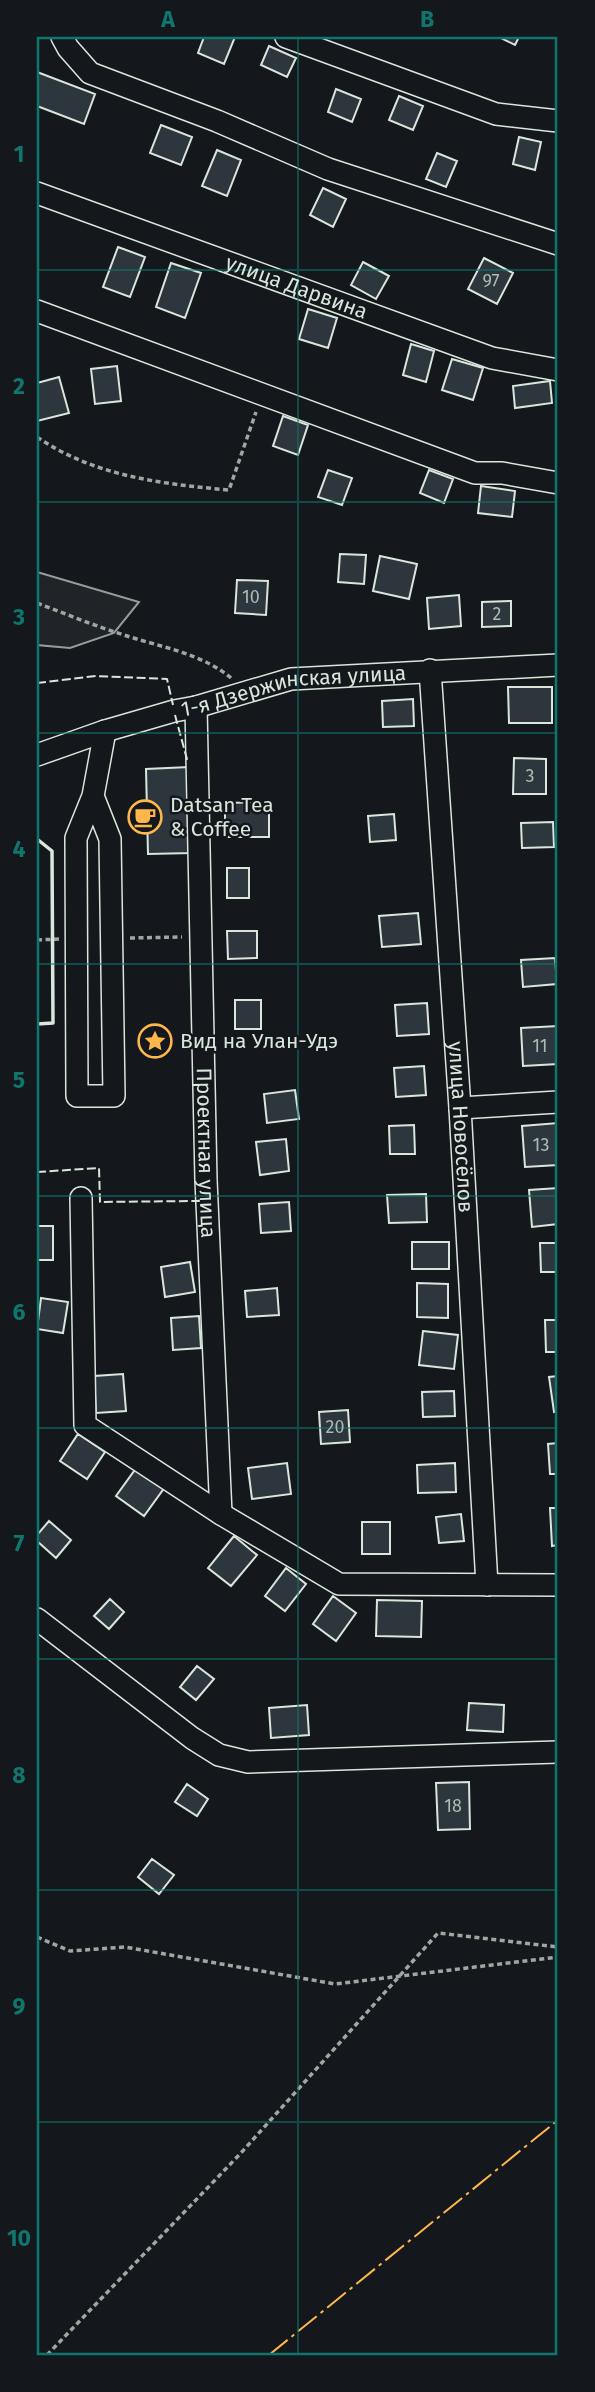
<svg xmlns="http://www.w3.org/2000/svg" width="595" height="2392" font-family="'Fira Sans',sans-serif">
<rect width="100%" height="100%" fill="#14181c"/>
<path fill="#202428" stroke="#939e99" stroke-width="2" d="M37,572L139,602L114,633L70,648L37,645Z"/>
<path fill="#2c363c" stroke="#d8e6dc" stroke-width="2" d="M204,37H235L224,64L198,53Z
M499,37H519L515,45Z
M269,46L296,58L287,77L261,65Z
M37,72L95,94L84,124L37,106Z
M336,89L361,99L352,122L328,112Z
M399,96L423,106L413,130L389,120Z
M161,125L192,137L181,165L150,153Z
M519,137L541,142L535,170L513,164Z
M217,150L241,160L227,196L202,186Z
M437,153L457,161L446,187L426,179Z
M323,188L346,199L333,227L310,215Z
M118,247L145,257L130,297L103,287Z
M484,258L513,273L497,304L468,289Z
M363,262L389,276L376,299L351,285Z
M171,263L201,273L185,318L156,307Z
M308,309L337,318L328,348L299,339Z
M411,344L434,351L426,382L403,375Z
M452,359L483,368L473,400L442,390Z
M117,366L121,401L95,404L91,369Z
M59,377L69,413L37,421V383Z
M550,381L552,403L515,408L513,386Z
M283,416L308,425L298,455L273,446Z
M328,470L352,478L342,505L318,497Z
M429,470L453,479L444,503L420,493Z
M481,486L515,491L512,517L478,513Z
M340,554L366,555L364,584L338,582Z
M380,556L417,564L409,599L373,591Z
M237,580L268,581L266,615L235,613Z
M459,595L461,626L429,629L427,598Z
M511,601V626L482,627V602Z
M508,687H552V723H509Z
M413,699L414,726L383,727L382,701Z
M514,758L546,759V794H513Z
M189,767L192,853L148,854L146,769Z
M269,802V837H225V803Z
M394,814L396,840L370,842L368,816Z
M553,822L554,847L522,848L521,823Z
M227,868H249V898H227Z
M418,913L421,944L382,947L379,916Z
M227,931H257V958L228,959Z
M555,958L557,984L523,987L521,960Z
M235,1000H261V1029H235Z
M427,1003L429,1034L397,1036L395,1005Z
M558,1026V1064L523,1066L521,1028Z
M424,1066L426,1095L396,1097L394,1068Z
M295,1090L299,1119L267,1123L264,1094Z
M558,1123V1165L525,1167L522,1126Z
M414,1125L415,1154H390L389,1126Z
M286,1139L289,1171L260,1175L256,1142Z
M558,1188V1224L532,1227L529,1190Z
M426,1194L427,1222L389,1223L387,1195Z
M289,1202L291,1231L261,1233L259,1204Z
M37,1226H53V1260H37Z
M412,1242H449V1269H412Z
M540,1243H558V1272H541Z
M190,1262L195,1292L165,1297L161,1267Z
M417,1283L448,1284V1318L417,1317Z
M277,1288L279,1315L247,1317L245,1291Z
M41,1298L68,1302L63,1333L37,1329Z
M199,1316L201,1348L173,1350L171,1318Z
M545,1320H558V1352H546Z
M423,1331L458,1335L454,1369L419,1365Z
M123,1374L126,1411L96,1413L94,1376Z
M558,1376V1411L554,1412L549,1377Z
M454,1391L455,1416L423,1417L422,1392Z
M348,1410L350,1442L321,1444L319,1412Z
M78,1434L105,1452L87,1479L60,1461Z
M558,1443V1474H550L548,1444Z
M287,1463L291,1494L252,1499L248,1468Z
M455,1463L456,1492L418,1493L417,1465Z
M137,1467L165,1487L144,1516L116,1496Z
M550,1508H558V1545L552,1546Z
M461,1514L464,1541L439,1543L436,1517Z
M49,1521L71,1540L56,1558L37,1541V1535Z
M362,1522H390V1554H362Z
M234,1536L257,1555L231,1586L208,1568Z
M286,1568L306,1584L285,1611L265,1596Z
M333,1596L356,1613L336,1641L313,1624Z
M110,1599L124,1612L109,1629L94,1616Z
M377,1600L422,1601L421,1637L376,1636Z
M197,1666L214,1679L196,1700L180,1687Z
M469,1703L504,1705L503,1732L467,1730Z
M307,1705L309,1735L271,1738L269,1708Z
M469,1782L470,1829L438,1830L436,1783Z
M187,1784L208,1799L197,1816L175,1802Z
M152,1859L174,1875L159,1894L138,1877Z"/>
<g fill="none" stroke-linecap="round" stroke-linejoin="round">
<defs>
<g id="minor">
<path d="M62,37L68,48L90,73L217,121L328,169L558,244"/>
<path d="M286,37L496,114L558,121"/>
<path id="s1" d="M37,193L492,358L558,370"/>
<path d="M37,311L475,473H502L558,483"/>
<path id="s2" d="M430,670L460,1108L487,1585"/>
<path id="s3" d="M196,707L206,1180L221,1514"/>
<path id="s4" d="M37,755L105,731L174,711L196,707L291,679L558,665"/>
<path d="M93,796L110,839L114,1096H77L76,838L93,796L105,731"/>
<path d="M460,1108L558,1102"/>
<path d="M81,1198L85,1425L221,1514L339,1584L558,1585"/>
<path d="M37,1619L192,1738L219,1755L248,1762L558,1752"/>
</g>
</defs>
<use href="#minor" stroke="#d8e6dc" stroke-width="24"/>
<path stroke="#9da8a2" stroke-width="3.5" stroke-dasharray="5 3.5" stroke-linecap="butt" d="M37,437C94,476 161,484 229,490L256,412
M37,603C66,614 95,626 124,635C160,647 201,653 231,678
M130,938L182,937
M37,940L59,939
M37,1937L70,1951L125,1947L335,1984L558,1957
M47,2355L241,2153L438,1933L558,1947"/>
<use href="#minor" stroke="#14181c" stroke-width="21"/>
<path stroke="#d8e6dc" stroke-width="2" stroke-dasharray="9 3.5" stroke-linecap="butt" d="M37,683L96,676L167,679L173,705
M175,715L188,763
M37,1172L99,1168L100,1202L199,1201L198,1196"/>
<path stroke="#d8e6dc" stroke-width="3.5" d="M37,839L52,851L53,1023L37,1024"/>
<path stroke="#ffb74d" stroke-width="2" stroke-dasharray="24 5 3.5 5" stroke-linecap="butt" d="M269,2355L558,2120"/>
</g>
<path fill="none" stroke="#0f766e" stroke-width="2" stroke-opacity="0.55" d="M298,37V2355M37,270H558M37,502H558M37,733H558M37,964H558M37,1196H558M37,1428H558M37,1659H558M37,1890H558M37,2122H558"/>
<defs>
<symbol id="cafe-ring" viewBox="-11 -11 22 22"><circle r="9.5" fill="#14181c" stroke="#ffb74d" stroke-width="1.5"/><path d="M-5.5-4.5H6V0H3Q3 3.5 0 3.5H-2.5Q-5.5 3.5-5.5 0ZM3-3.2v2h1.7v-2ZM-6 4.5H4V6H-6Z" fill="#ffb74d"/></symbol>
<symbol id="sight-ring" viewBox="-11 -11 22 22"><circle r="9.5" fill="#14181c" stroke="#ffb74d" stroke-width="1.5"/><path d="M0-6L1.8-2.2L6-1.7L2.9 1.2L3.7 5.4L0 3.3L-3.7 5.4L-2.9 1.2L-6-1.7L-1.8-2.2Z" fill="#ffb74d"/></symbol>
</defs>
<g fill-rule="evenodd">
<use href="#cafe-ring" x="126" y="798" width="38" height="38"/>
<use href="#sight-ring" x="136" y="1022" width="38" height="38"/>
</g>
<g text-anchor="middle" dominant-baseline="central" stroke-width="5" stroke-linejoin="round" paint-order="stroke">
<g font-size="18" fill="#adbab4">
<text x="491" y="281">97</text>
<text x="251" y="597">10</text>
<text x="497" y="614">2</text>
<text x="530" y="776">3</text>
<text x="540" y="1046">11</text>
<text x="541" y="1145">13</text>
<text x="335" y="1427">20</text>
<text x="453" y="1806">18</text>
</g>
<g font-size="21" fill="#d8e6dc" stroke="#14181c">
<text stroke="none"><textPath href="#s1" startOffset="276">улица Дарвина</textPath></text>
<text stroke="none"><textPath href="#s4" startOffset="266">1-я Дзержинская улица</textPath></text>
<text stroke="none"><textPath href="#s2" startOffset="458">улица Новосёлов</textPath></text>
<text stroke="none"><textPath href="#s3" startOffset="446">Проектная улица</textPath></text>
</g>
<g font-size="21" fill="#d8e6dc" stroke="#14181c" text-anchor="start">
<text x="170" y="805">Datsan Tea<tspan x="170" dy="24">&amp; Coffee</tspan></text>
<text x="180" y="1041">Вид на Улан-Удэ</text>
</g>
</g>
<rect width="595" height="2392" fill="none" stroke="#14181c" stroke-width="77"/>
<rect x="38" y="38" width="518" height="2316" fill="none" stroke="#0f766e" stroke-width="2.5"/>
<g font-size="23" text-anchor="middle" font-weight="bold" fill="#0f766e">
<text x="168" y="27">A</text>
<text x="427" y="27">B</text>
<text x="19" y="162">1</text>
<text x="19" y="394">2</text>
<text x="19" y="625">3</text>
<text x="19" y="857">4</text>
<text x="19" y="1088">5</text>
<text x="19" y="1320">6</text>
<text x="19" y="1551">7</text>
<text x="19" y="1783">8</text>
<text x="19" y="2014">9</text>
<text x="19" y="2246">10</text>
</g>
</svg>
